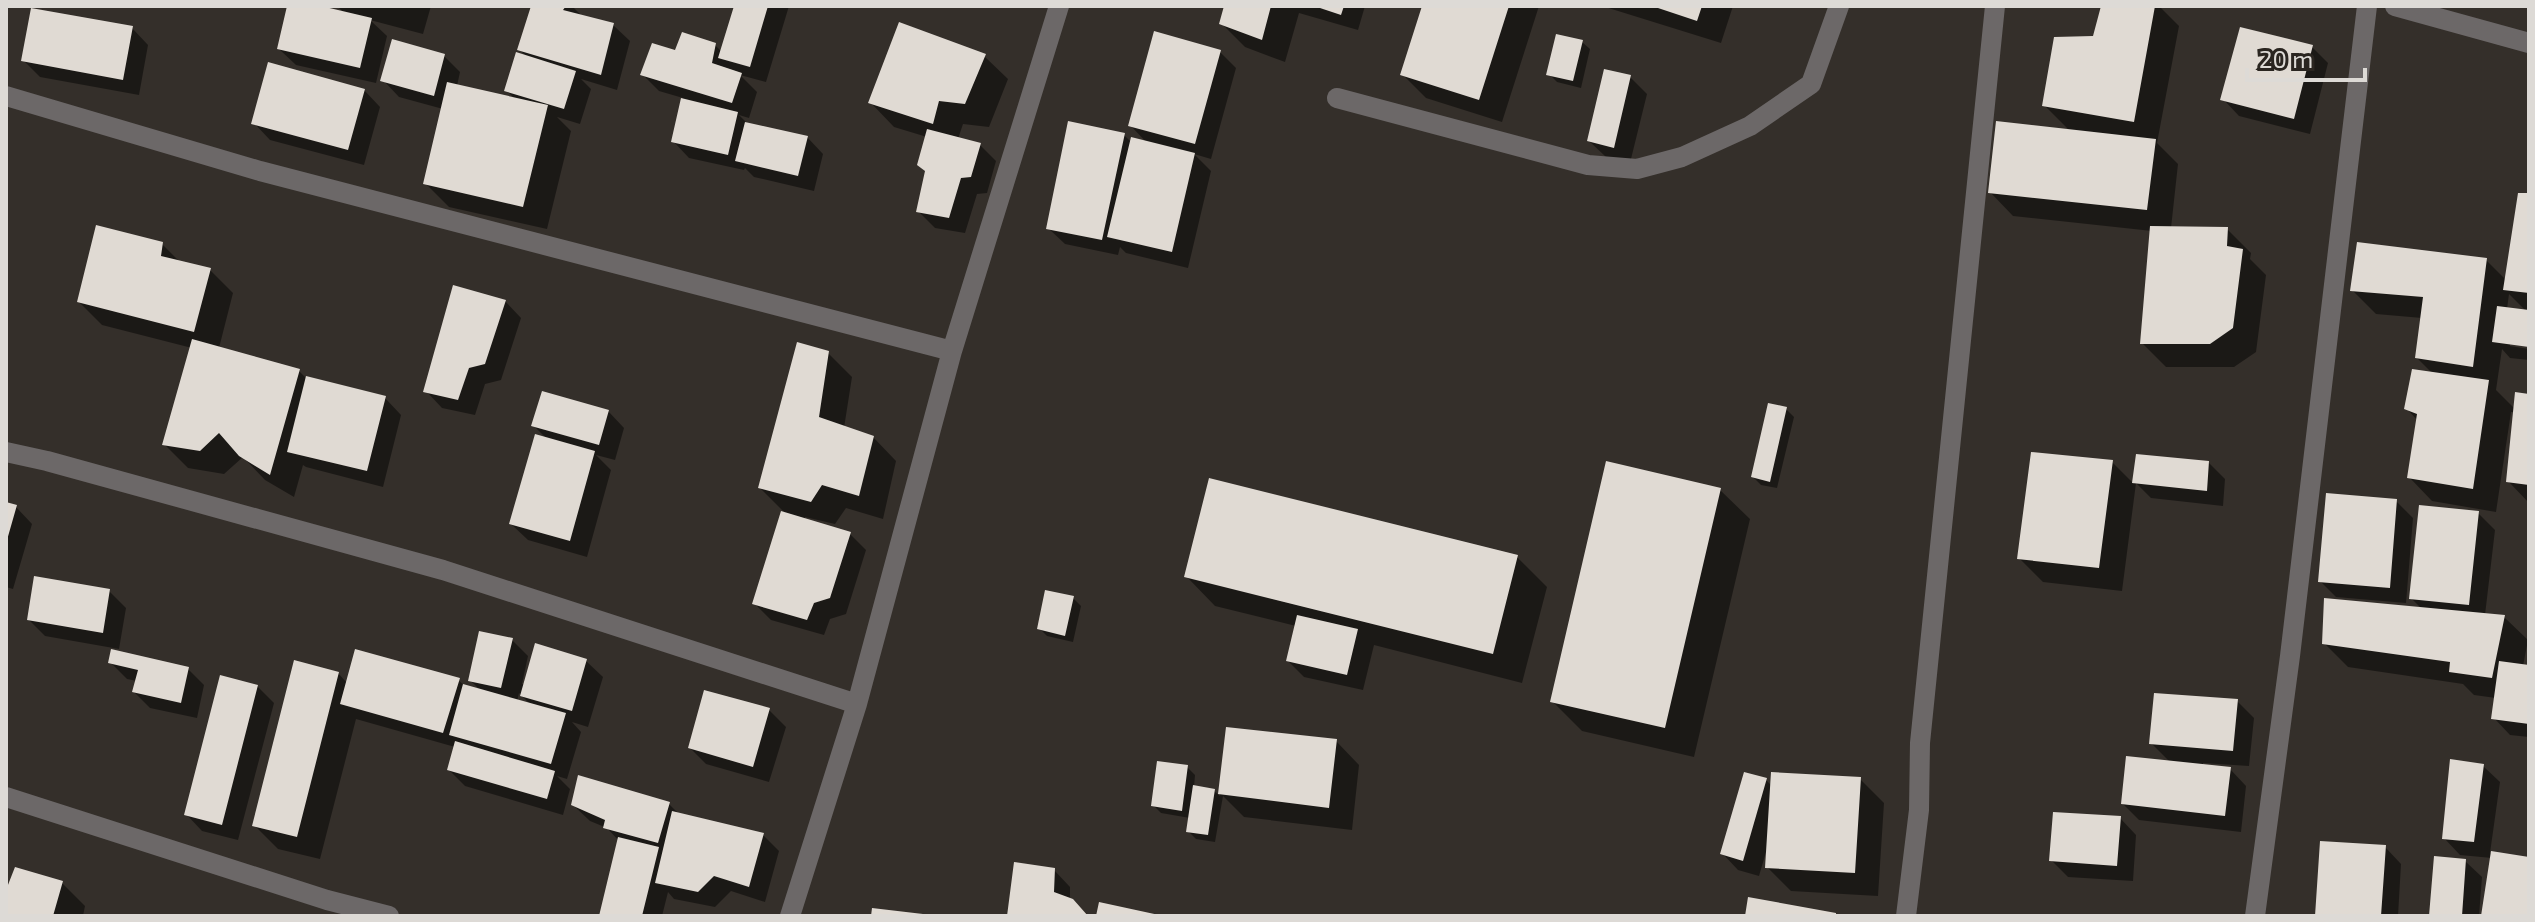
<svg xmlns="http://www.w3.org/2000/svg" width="2535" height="922" font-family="'Exo 2',sans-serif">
<rect width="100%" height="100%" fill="#342f2a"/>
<path fill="#0007" fill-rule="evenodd" d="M289,6H313L344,13L337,6H431L423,34L370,20L387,36L376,83L296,65L279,49Z
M533,6H572L583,17L613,25L630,41L617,90L581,79L591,89L580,124L557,117L571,131L547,229L449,207L425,183L443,109L399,97L383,80L444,56L460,72L457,86L516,100L506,90L528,58L519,49Z
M736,6H789L766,82L740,75L757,92L749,118L739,115L748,124L807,137L823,154L814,191L754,177L745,168L744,170L689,158L673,141L683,98L659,91L642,74L676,52L715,45L722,52Z
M1226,6H1365L1358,30L1299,13L1285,62L1245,47L1221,23Z
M1424,6H1539L1502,122L1426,98L1402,74Z
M1602,6H1733L1721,43Z
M2103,6H2159L2179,26L2157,143L2178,164L2171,228L2227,229L2251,253L2250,259L2266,275L2256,352L2234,367H2166L2142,343L2152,231L2013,216L1990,192L2071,132L2044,105L2095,38Z
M132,28L148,45L139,95L40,77L23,60Z
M1582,42L1590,49L1581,88L1557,82L1549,74Z
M2312,47L2328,63L2310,134L2239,116L2223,99Z
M1220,52L1236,68L1211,159L1194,154L1211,171L1188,268L1126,253L1120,247L1118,255L1065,244L1048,228L1124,135L1132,143L1148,144L1130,125Z
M984,56L1008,79L989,127L963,124L958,139L980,145L996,161L987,193L977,194L965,233L935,228L918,211L927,173L919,165L927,137L894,127L871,103Z
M1630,77L1647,94L1630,163L1606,157L1589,141Z
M364,90L380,107L364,165L270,140L254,123Z
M2529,195V345L2510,342V346L2529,349V360L2510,358L2502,349L2496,390L2515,409L2529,396V503L2508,481L2515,412H2511L2496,512L2432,501L2409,477L2418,421L2406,408L2433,374L2417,358L2422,318L2376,314L2352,290L2486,260L2506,280ZM2509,294L2527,312L2507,309Z
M162,244L181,263L210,270L233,293L219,348L299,371L306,378L385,398L401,415L383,487L306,467L303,465L294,497L265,480L243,457L224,474L188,468L164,444L192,348L102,325L79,302Z
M505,301L521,318L501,380L485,384L475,415L442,408L426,391Z
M828,353L852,377L844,428L873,437L896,461L883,519L846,508L835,524L805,517L804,520L850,534L866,550L846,614L830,619L824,635L771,620L754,603L788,516L760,488Z
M1786,409L1794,417L1777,488L1761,485L1753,477Z
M608,411L624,428L615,460L596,455L611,470L587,557L528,540L511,524L548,440L534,426Z
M2138,456L2209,463L2225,479L2223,506L2151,498L2136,483L2122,591L2043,582L2019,558L2112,462L2134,484Z
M1720,490L1750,519L1694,757L1582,731L1552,701Z
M2396,501L2413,518L2406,603L2336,597L2320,581Z
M6,505L16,507L32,524L13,589L6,587Z
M2478,513L2495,530L2485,615L2504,617L2528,640L2523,666L2529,667V737L2510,735L2494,718L2496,698L2474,695L2463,684L2348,667L2324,643L2422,609L2411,598Z
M1517,557L1547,587L1522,683L1374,645L1363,690L1304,677L1288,661L1296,626L1215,606L1186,576Z
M109,591L126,608L119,649L45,636L29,620Z
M1073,598L1081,606L1073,642L1047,636L1039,628Z
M512,640L528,656L522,684L525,685L586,661L603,677L588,727L572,722L581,732L567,779L557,776L570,789L563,815L465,786L449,770L455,747L356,719L320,859L278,849L254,825L338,673L347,683L458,680L466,687L481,691L470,680ZM519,693L532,706L517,702Z
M110,662L188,669L204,685L197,718L150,708L134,692L137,681L127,679Z
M257,686L274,703L238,840L202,831L186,814Z
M2237,701L2254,718L2249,766L2203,763V766L2230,769L2246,786L2241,832L2139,820L2123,804L2171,763L2152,744Z
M769,710L786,727L769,782L706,764L690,748Z
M1228,729L1336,741L1359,765L1352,830L1244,817L1223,796L1215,842L1196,839L1188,831L1190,818L1161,813L1153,805L1187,767L1195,775L1194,787L1214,791L1220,796Z
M2483,766L2500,782L2490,853L2529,859V916H2483L2492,858L2460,855L2444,838Z
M1860,779L1884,803L1878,896L1791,891L1767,867L1766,852L1759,876L1738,870L1722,853L1766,780L1772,786Z
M669,804L680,815L763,835L779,851L765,902L731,891L715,907L674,899L668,892L662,916H601L619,841L607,828L590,821L573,805Z
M2120,818L2136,835L2133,881L2068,877L2051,860Z
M2385,847L2401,864L2398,916H2317Z
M2465,861L2482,877L2479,916H2431Z
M1054,870L1070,887V900L1087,916H1009Z
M62,883L85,906L83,916H6V896Z"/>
<path fill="#e0dad3" d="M287,6H321L372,18L360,68L277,49Z
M531,6H566L563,10L614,23L601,75L517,50Z
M734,6H768L750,67L718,58Z
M1224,6H1271L1262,40L1219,24Z
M1314,6H1344L1341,15Z
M1422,6H1509L1479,100L1400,75Z
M1652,6H1702L1697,21Z
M2101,6H2155L2134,122L2042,106L2054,37L2093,36Z
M31,8L133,26L123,80L21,61Z
M899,22L986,54L965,104L939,101L933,124L868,103Z
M2240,27L2313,45L2294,119L2220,100Z
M1154,31L1221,50L1195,144L1128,126Z
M682,32L716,43L712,63L742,73L732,103L640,75L652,43L675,50Z
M1556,34L1583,40L1573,81L1546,75Z
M392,39L445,54L434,96L380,81Z
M516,52L576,71L564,109L504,91Z
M268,62L365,89L348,150L251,124Z
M1604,69L1631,75L1614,148L1587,141Z
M447,82L548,105L523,207L423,184Z
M681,98L738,112L728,155L671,142Z
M1068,121L1125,133L1102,240L1046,229Z
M1996,121L2156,139L2147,210L1988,193Z
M745,122L808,136L798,176L735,161Z
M927,129L981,143L971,177L961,178L949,218L916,212L925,171L917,165Z
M1131,137L1195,153L1172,252L1107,237Z
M2518,193H2529V293L2503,290Z
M96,225L163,242L161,256L211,268L194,332L77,302Z
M2150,226L2228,227L2227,246L2243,249L2233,328L2210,344H2140Z
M2357,242L2487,258L2473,367L2415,358L2423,297L2350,291Z
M453,285L506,300L485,364L469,368L458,400L423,392Z
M2497,306L2529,310V347L2492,342Z
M192,339L300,369L270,475L239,456L219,433L200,451L162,445Z
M797,342L829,351L819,417L874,436L859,496L822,485L811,502L758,488Z
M2412,369L2489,380L2473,489L2407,478L2417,414L2404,409Z
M306,376L386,396L367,471L287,452Z
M542,391L609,410L599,445L531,426Z
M2515,392L2529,394V485L2506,482Z
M1768,403L1787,407L1770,482L1751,477Z
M535,434L595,451L570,541L509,524Z
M2031,452L2113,460L2099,568L2017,559Z
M2136,454L2209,461L2207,491L2132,483Z
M1606,461L1721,488L1665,728L1550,702Z
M1209,478L1518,555L1493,654L1184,577Z
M2326,493L2397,499L2390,588L2318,582Z
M6,502L17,505L7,540H6Z
M2419,505L2479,511L2469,605L2409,599Z
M781,511L851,532L830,598L814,603L807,620L752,604Z
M34,576L110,589L103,633L27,620Z
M1045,590L1074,596L1065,636L1037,629Z
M2324,598L2505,615L2492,678L2449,672L2450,662L2322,644Z
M1297,615L1358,629L1347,675L1286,661Z
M479,631L513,638L501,688L468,681Z
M535,643L587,659L572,711L520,696Z
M111,649L189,667L181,703L132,692L138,670L108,663Z
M355,649L460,678L443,733L340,704Z
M294,660L339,672L297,837L252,826Z
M2499,661L2529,665V724L2491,719Z
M220,675L258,685L222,825L184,815Z
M463,684L566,713L551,764L449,735Z
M704,690L770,708L753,767L688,748Z
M2154,693L2238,699L2233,751L2149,744Z
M1226,727L1337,739L1329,808L1218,794Z
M455,741L555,771L547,799L447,770Z
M2126,756L2231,767L2225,816L2121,804Z
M2450,759L2484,764L2474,842L2442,839Z
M1157,761L1188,765L1182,811L1151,806Z
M1744,772L1767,778L1743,861L1720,854Z
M1771,772L1861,777L1855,873L1765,868Z
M578,775L670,802L658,843L603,828L605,820L571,805Z
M1193,785L1215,789L1208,835L1186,832Z
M672,811L764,833L749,887L714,876L698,892L655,883Z
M2053,812L2121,816L2117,866L2049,861Z
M618,837L659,847L642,916H599Z
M2320,841L2386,845L2381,916H2315Z
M2491,851L2529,857V916H2481Z
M2434,856L2466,859L2462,916H2429Z
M1014,862L1055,868L1054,892L1073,899L1088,916H1007Z
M15,867L63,881L53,916H6V890Z
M1748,897L1836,913V916H1745Z
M1099,902L1159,915L1158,916H1096Z
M872,908L923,914V916H871Z"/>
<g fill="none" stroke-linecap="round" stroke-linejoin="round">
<path stroke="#6c6868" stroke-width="20" d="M2395,6L2529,43
M6,96L260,171L952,351
M1337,98L1588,165L1637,169L1682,157L1750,126L1811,84L1839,6
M6,452L47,461L443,570L857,704
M6,797L327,900L389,916
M790,916L857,704L952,351L1059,6
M1906,916L1919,810L1920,743L1995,6
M2255,916L2290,656L2367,6"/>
</g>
<rect width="2535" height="922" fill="none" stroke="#dddad6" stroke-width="16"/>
<path d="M2247 68v12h118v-12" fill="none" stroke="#dddad6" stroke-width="4"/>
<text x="2259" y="68" font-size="24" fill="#dddad6" stroke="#2a2520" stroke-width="6" paint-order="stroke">20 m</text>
</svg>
